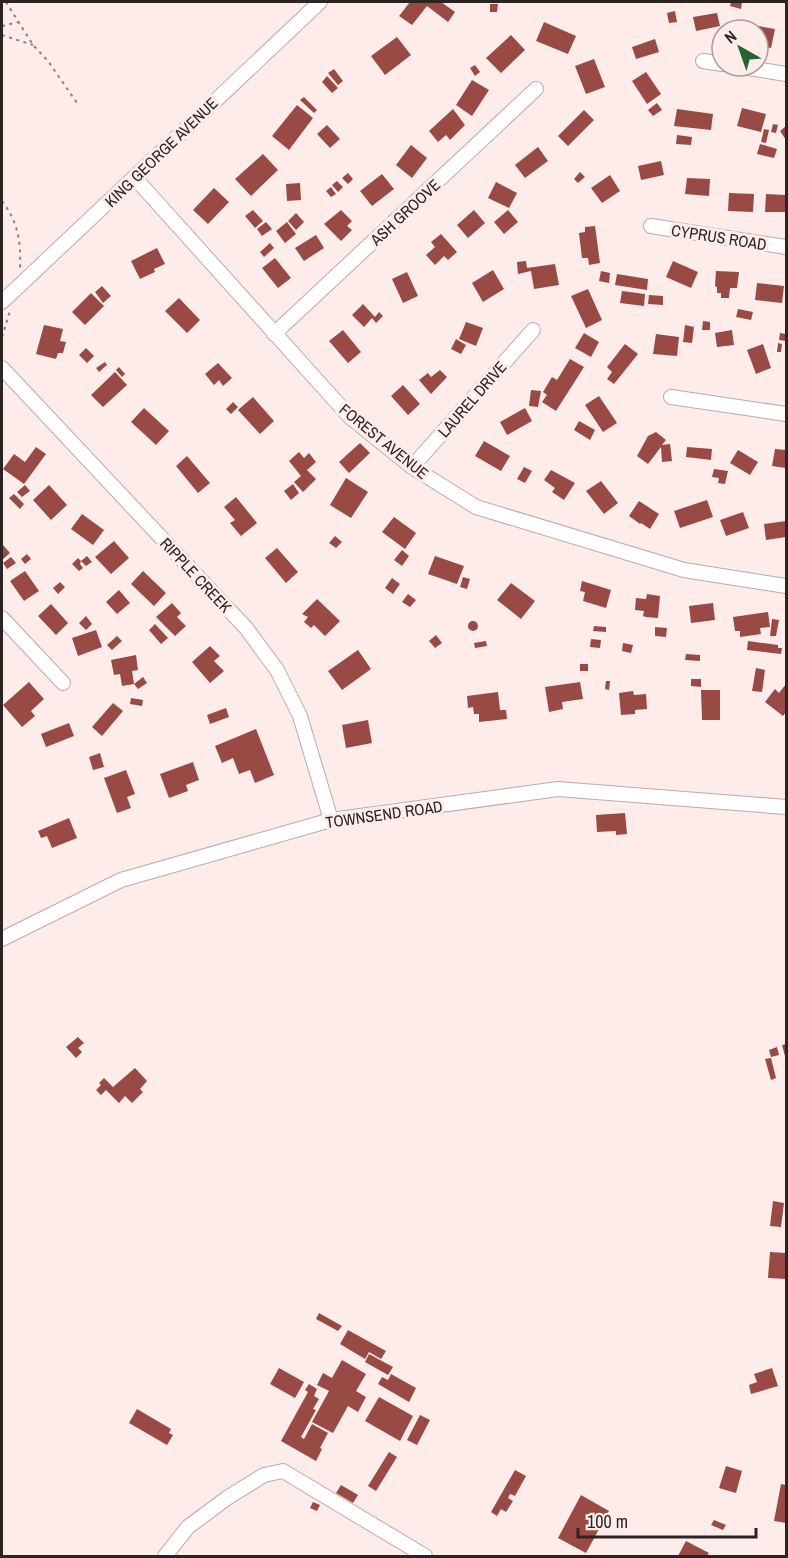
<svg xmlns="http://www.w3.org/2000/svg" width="788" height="1558" font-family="'Archivo Narrow',sans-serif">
<rect width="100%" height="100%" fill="#fdece9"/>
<path fill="#994a44" d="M410,2H441L455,12L448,22L427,6L412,25L399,16Z
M731,2H742L741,9L730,6Z
M490,4H498L497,12H490Z
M675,11L677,22L669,23L667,13Z
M717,13L720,26L696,31L693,17Z
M544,22L576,36L568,54L536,41Z
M752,25L775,29L771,48L758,46V30H751Z
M511,35L525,50L501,73L486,58Z
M397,37L411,55L385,75L371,56Z
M655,39L659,52L636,59L632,47Z
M594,59L605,87L586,94L575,66Z
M475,65L480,72L475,76L470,68Z
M334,69L343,81L338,85L328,73Z
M646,72L661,94L647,104L632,81Z
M327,76L338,88L332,93L322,82Z
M472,80L489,90L472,116L456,105Z
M304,97L317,110L314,113L300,100Z
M657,103L662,110L653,116L648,110Z
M297,105L313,118L289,150L272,136Z
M742,108L766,114L761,132L737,126Z
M453,109L465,125L450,140L446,135L438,142L429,131Z
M677,109L713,114L711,130L674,126Z
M584,110L594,120L568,146L558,136Z
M773,124L778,125L776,133L771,132Z
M327,125L340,139L330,148L317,134Z
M786,126V140L780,131Z
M764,129L769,130L766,143L761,142Z
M677,135L692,137L691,145L676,144Z
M760,144L777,149L774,158L757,154Z
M411,145L427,158L412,178L396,165Z
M538,147L548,161L525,178L515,165Z
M263,154L278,170L251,196L235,179Z
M661,161L664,175L641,180L638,166Z
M580,172L585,177L578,183L574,179Z
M348,173L353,179L348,184L342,178Z
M382,174L394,189L372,206L360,191Z
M610,175L620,191L602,203L591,188Z
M687,178L710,179L709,196L685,194Z
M337,181L343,187L338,192L332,185Z
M496,182L517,193L509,208L488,198Z
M300,183L301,200L287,201L286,184Z
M331,187L336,194L331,197L326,191Z
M214,188L229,202L208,224L193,210Z
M729,193L754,194L753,212L728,211Z
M766,194L786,195V212H765Z
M253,210L263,221L255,228L245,216Z
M341,210L352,221L347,226L352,230L341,241L324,224Z
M474,210L485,223L468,238L457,225Z
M508,210L518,222L504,234L494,222Z
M296,213L304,222L296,230L288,221Z
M266,222L272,229L262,236L257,229Z
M287,222L296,234L285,243L276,231Z
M595,226L600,263L589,265L588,258H582L579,233L585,232V227Z
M441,234L457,252L448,260L444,256L435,265L426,255L435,247L431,242Z
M316,235L324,248L304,261L295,248Z
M270,243L274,248L264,257L260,252Z
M157,248L165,264L154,269L155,272L140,279L131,261Z
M275,258L291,278L278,288L262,268Z
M526,261L527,268L555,264L559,285L534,289L531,271L518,274L517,262Z
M673,261L698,272L691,288L666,277Z
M493,270L504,289L483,302L472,283Z
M601,271L610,273L609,283L599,281Z
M716,271L739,272L737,288H730L729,298H721V293H717V287L715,286Z
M407,272L418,296L403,303L392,279Z
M617,274L648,279L647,290L615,285Z
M757,283L784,286L782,303L755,300Z
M102,286L111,296L103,303L95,292Z
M588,289L602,320L586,328L571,296Z
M622,291L645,294L644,306L620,303Z
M91,293L104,306L85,325L72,312Z
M649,295L663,296V305L648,304Z
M179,298L200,320L187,333L165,311Z
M363,304L375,317L379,312L383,316L376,323L372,318L364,327L352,315Z
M738,309L753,312L751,320L736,317Z
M703,321L710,322V330H702Z
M466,322L483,328L476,346L459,339Z
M44,325L63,329L60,341L66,342L63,353H58L56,359L36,354Z
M685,325L694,327L692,343L683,342Z
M343,330L361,352L348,363L329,341Z
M732,330L734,345L717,347L715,333Z
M584,333L599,342L591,357L575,348Z
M780,333L786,334V341L779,340Z
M656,334L679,337L677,356L653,354Z
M456,339L466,345L461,354L451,349Z
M778,343L782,344L781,352H777Z
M625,344L638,354L614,384L607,379L612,372L607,367Z
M763,344L771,368L756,374L747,350Z
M86,348L94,356L87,363L79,355Z
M570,359L584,367L556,411L542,402L547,395L543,392L552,377L557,380Z
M105,362L107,365L99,372L96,368Z
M218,363L232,378L223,386L219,380L214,385L205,374Z
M119,367L125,374L122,377L116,370Z
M440,370L447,377L431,394L419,380L428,373L431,377Z
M115,372L127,385L103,407L91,395Z
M403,385L420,404L408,415L391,396Z
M531,390L541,391L538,407L529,406Z
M599,396L617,423L603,432L585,405Z
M253,397L274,421L260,434L238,410Z
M233,402L238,407L231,414L226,409Z
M144,408L169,431L156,445L131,422Z
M525,408L532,421L507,435L500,422Z
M579,421L595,430L590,440L574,430Z
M656,432L666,440L662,445L670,444L672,461L662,462L661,447L648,464L637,456L648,436Z
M484,441L510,456L501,471L475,456Z
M360,443L370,453L349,473L339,462Z
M36,447L46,454L24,484L3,469L14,454L25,462Z
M687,447L712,449L711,460L686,457Z
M775,449L786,450V468L772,466Z
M738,450L758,462L750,475L730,463Z
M299,452L304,458L309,453L316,462L307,470L316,479L303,492L294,482L301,476L289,461Z
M187,456L210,483L198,493L176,466Z
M524,467L532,471L525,483L517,479Z
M714,469L728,471L725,484L718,483L719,478L712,477Z
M551,470L575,483L564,500L552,492L555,488L544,480Z
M346,478L368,492L351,518L330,505Z
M601,481L618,503L604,514L586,491Z
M293,484L299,493L291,500L284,491Z
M25,485L30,491L22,497L17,492Z
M49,485L67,505L51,520L33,500Z
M14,494L24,504L20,509L9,498Z
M236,497L257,523L241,536L230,523L235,520L224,507Z
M707,500L713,517L680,528L674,511Z
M639,501L659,514L650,529L641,523L640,524L629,516Z
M743,512L749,528L726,536L720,520Z
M82,514L104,530L93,545L71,529Z
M394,517L416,533L405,549L382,532Z
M786,521V537L766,540L764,524Z
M335,536L342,542L336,548L329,543Z
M114,541L129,558L111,574L95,557Z
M2,544L10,553L2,560Z
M277,548L298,572L286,583L265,558Z
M402,550L409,556L402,566L394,560Z
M27,554L31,559L25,564L21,559Z
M87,556L92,562L86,566L81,561L80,564L83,568L79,571L72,564L78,558L81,561Z
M435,556L464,566L457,584L428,574Z
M11,557L16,563L7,569L3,563Z
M25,571L39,591L24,601L10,581Z
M143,571L166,593L154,606L131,584Z
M463,577L470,579L467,589L460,587Z
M392,578L400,584L393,594L385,588Z
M582,581L611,590L606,608L583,601L585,592L580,591Z
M60,582L65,587L58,594L53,588Z
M511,583L535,601L521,619L497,600Z
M119,590L130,603L117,614L106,602Z
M408,594L416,600L410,607L402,602Z
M647,594L660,596L658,618L646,617L643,616L644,611L635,610L636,598L646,599Z
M317,599L340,621L325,636L314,625L311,628L304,622L308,617L302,614Z
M172,603L181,613L177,617L186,626L175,636L156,617Z
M713,603L715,620L691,623L689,606Z
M51,604L68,623L56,635L38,616Z
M768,612L770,627L760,628L761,634L740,637V631H735L733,617Z
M86,616L92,624L86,630L79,623Z
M772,619L779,620L776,636H770Z
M468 626a5 5 0 1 1 10 0a5 5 0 1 1-10 0Z
M155,624L168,638L161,644L149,630Z
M594,626L606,627V632L593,631Z
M655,627L667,628L666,637L655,636Z
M96,630L102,647L78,656L72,638Z
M436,635L442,643L435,648L429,641Z
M117,636L122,641L112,650L107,645Z
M591,639L601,640L600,648L590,647Z
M486,641L487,646L475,648L474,643Z
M748,641L778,645V648H782L781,654L747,650Z
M623,643L633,645L631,653L622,651Z
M210,646L220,656L214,661L224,671L210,683L192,662Z
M358,650L371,669L342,690L328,671Z
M686,654L700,655V661L685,660Z
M136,655L138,670L132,671L134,684L143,677L147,683L138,689L134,684L122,686L120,674L114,675L111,660Z
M580,664H588V671H580Z
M756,668L765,670L762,692L752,691Z
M691,679H701V687L691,686Z
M606,681H610L609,690L605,689Z
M29,682L44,699L31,711L35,716L22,727L3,705Z
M580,682L583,699L562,702L563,709L549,712L545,687Z
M786,684V712L783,716L765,702L775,689L779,693Z
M701,690H720V720H702Z
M633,691L634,695L646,694L647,709L635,710V714L621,715L619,693Z
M498,692L500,710H506L507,719L479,722V714H474L473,707L468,708L467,696Z
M131,698L143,700L142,706L130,704Z
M113,703L123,711L102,736L92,727Z
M226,708L229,717L210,724L207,715Z
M368,720L372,743L346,748L342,725Z
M69,723L74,736L46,747L41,734Z
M256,729L274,775L255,783L250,770L239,774L233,758L222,763L215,746Z
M100,753L104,767L93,770L89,757Z
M193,762L199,780L186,785L188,791L169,798L160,774Z
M126,770L135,794L127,797L131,808L117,813L104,778Z
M625,813L627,834L616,835V831L597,832L596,815Z
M69,818L77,838L52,848L47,836L41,838L38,831Z
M78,1037L84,1043L78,1048L82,1052L76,1058L66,1047Z
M786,1044V1060L782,1045Z
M777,1047L779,1055L771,1057L769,1050Z
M771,1058L776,1078L771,1080L765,1059Z
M135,1068L147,1081L140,1089L143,1092L132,1103L125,1096L119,1103L106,1090L101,1095L96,1090L101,1085L99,1083L104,1078L113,1087Z
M773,1201L784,1203L781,1227L770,1226Z
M770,1252L786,1253V1279L768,1278Z
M319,1313L342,1326L338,1331L316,1319Z
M348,1330L386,1351L381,1359L369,1352L365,1359L340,1344Z
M369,1354L393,1367L388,1375L365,1362Z
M342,1360L366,1374L356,1391L366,1397L358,1412L348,1406L333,1433L312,1422L329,1391L317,1385L323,1373L332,1378Z
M279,1368L304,1382L295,1398L270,1384Z
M772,1368L778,1386L751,1394L749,1385L757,1382L754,1374Z
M391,1374L416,1388L409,1402L378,1384L382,1377L388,1380Z
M309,1384L317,1389L314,1396L319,1399L313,1409L316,1410L301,1437L304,1439L312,1424L328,1433L320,1448L322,1449L316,1461L281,1441L308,1392L305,1390Z
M379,1397L413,1416L400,1441L365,1421Z
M137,1409L171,1429L169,1433L173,1435L167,1445L129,1423Z
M420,1415L430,1420L417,1445L407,1440Z
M389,1452L397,1457L376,1491L368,1486Z
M726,1466L742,1471L736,1493L719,1488Z
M515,1470L526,1476L515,1496L510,1494L508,1498L513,1501L506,1512L501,1509L497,1516L491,1512Z
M781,1484L786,1485V1523L774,1521Z
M341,1485L358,1495L353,1503L336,1493Z
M581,1495L609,1511L586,1553L558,1538Z
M313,1502L320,1505L317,1511L310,1508Z
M714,1520L726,1525L723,1530L711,1525Z
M686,1541L709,1553L707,1556H678Z"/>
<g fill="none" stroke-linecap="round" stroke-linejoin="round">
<defs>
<path id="street" d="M703,61L722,64
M736,66L786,74
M135,178L350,417L412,467L476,507L684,570L786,586
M651,226L786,247
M2,302L320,2
M274,334L536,89
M2,368L246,628L277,670L300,716L331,820
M671,397L786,414
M412,467L533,330
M2,618L63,683
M2,939L121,880L331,820L558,789L786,807
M165,1556L188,1527L227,1498L264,1475L283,1471L425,1556"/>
</defs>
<use href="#street" stroke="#beaaa8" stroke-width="16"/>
<path stroke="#8d817f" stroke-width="2" stroke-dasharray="3 4.5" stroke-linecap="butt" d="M6,2L33,45L48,61L77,103
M2,26L19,22
M2,35L33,45
M2,201C18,222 21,241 20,268
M2,337L10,311"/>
<use href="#street" stroke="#fff" stroke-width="14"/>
</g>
<g text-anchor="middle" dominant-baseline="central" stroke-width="6" stroke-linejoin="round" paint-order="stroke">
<g font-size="16" fill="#2c2423" stroke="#fdece9">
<text transform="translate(161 152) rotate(-44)">KING GEORGE AVENUE</text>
<text transform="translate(405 212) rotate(-43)">ASH GROOVE</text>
<text transform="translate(719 237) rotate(9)">CYPRUS ROAD</text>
<text transform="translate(472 399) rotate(-49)">LAUREL DRIVE</text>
<text transform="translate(384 441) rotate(39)">FOREST AVENUE</text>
<text transform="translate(196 575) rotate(47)">RIPPLE CREEK</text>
<text transform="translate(384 814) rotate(-8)">TOWNSEND ROAD</text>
</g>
</g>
<rect width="788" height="1558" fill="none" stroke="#2c2423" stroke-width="6"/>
<g transform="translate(740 48) rotate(320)"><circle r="28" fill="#fdece9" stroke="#a99c9a" stroke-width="1.5"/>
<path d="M0-4.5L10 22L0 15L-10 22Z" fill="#226530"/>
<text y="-9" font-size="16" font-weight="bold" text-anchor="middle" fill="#2c2423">N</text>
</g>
<path d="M578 1528v9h178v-9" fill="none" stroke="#2c2423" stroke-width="3"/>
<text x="587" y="1528" font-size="18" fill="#2c2423" stroke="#fdece9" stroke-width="4.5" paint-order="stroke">100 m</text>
</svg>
